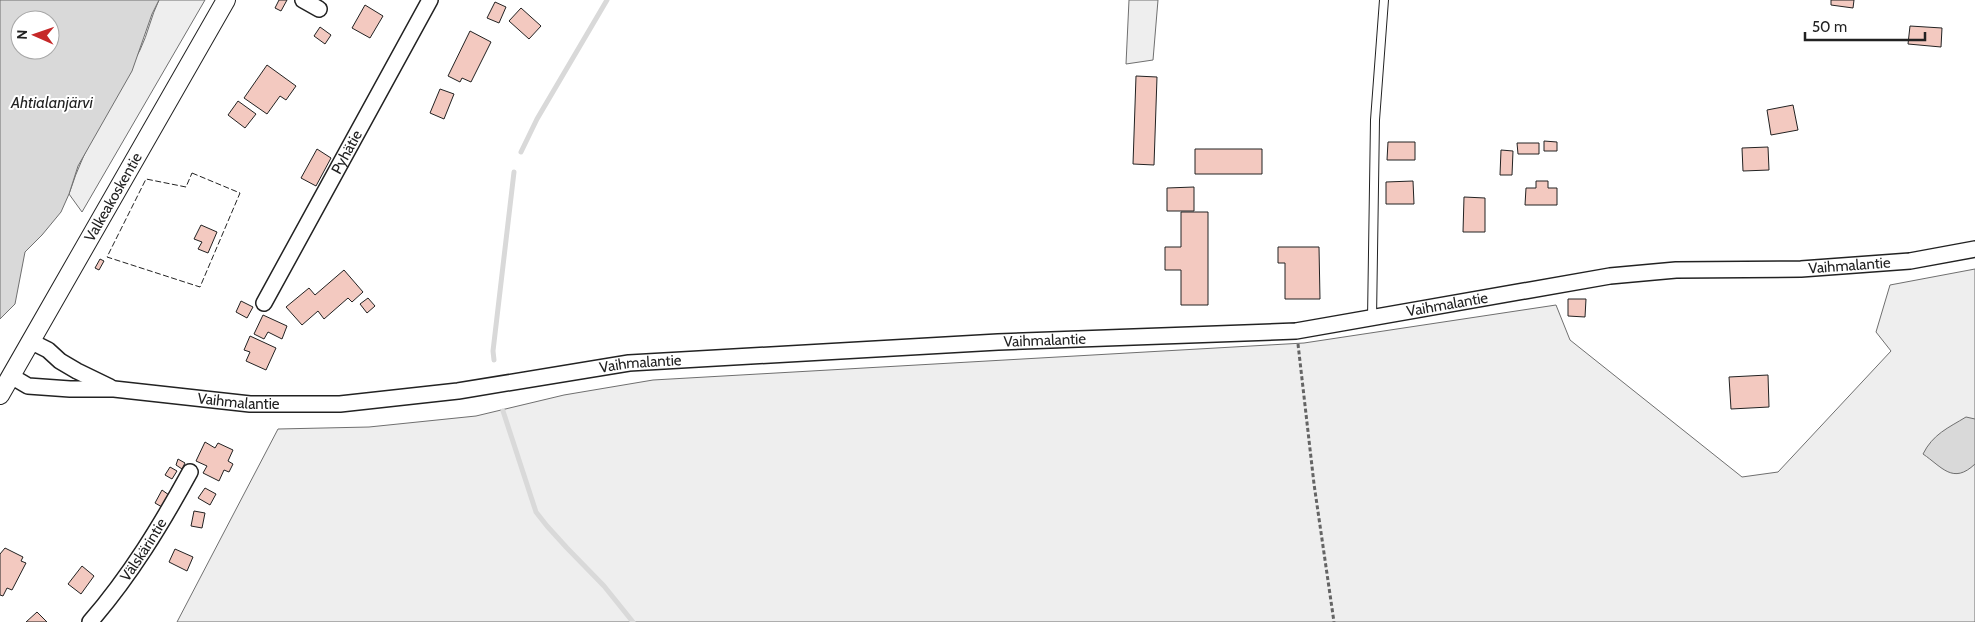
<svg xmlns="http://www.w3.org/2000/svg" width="1975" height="622" font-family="Cabin,sans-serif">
<rect width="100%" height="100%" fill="#fff"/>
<path fill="#eee" stroke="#6f6f6f" d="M159,0H205L82,212L69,194C85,143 115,98 140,50C148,34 151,16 159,0Z
M1129,0H1158L1153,60L1126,64Z
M1975,269V622H177L278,429L369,427L476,416L564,395L653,380L1304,343L1556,305L1570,340L1742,477L1778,472L1891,351L1876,332L1890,285Z"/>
<path fill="#d9d9d9" stroke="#6f6f6f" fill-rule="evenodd" d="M0,0H159L152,14L132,71L78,166L69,194L61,212L42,235L25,252L15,304L0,319ZM20,20H50V50H20Z
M1966,417L1975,419V464C1953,485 1942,467 1923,454C1933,434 1948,428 1966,417Z"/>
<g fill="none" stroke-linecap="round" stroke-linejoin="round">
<path stroke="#d9d9d9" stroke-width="5" d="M521,152L537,119L607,0
M494,360L493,351L514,172
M503,411L536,512L547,526L567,548L604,586L633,622"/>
</g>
<path fill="#f3c9c0" stroke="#222" d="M279,0H287L281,11L275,8Z
M1831,0H1854L1853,8L1831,5Z
M495,2L506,7L499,23L487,18Z
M365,5L383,16L370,38L352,28Z
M521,8L541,26L529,39L509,21Z
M1910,26L1942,28L1941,47L1908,44Z
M320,27L331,35L325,44L314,36Z
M470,31L491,42L471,82L462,78L460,82L448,76Z
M267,65L296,86L286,100L280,96L267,114L244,98Z
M1136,76L1157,77L1154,165L1133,164Z
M440,89L454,94L444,119L430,113Z
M238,101L256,114L245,128L228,115Z
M1793,105L1798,130L1771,135L1767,110Z
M1544,141L1557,142V151H1544Z
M1388,142H1415V160H1387Z
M1517,143H1539V154H1518Z
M1768,147L1769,170L1743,171L1742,148Z
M317,149L331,158L316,186L301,178Z
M1195,149H1262V174H1195Z
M1501,150L1513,151L1512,175H1500Z
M1413,181L1414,204H1386V182Z
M1536,181H1548V188H1557V205H1525L1526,188H1536Z
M1194,187V211H1167V188Z
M1464,197L1485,198V232H1463Z
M1181,212H1208V305H1181V270H1165V247H1181Z
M201,225L217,232L208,253L198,249L202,242L194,239Z
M1278,247H1319L1320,299H1285V263H1278Z
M100,259L104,261L99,270L95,268Z
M344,270L363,292L352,302L348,298L324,319L318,311L302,325L286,307L309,288L315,295Z
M368,298L375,306L367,313L360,304Z
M1568,299H1586L1585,317L1568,316Z
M241,301L253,307L247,318L236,312Z
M263,315L287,326L282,339L268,332L264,339L254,334Z
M250,336L276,348L266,370L246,361L250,352L244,350Z
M1768,375L1769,407L1731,409L1729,377Z
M205,442L215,448L218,443L233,450L228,461L233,464L229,472L224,470L219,481L203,473L207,466L196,461Z
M178,459L185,463L182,469L176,465Z
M170,467L177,471L172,479L165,475Z
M205,488L216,494L210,505L198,498Z
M162,490L169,495L162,507L155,503Z
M194,511L205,513L202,528L191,526Z
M5,548L23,557L21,561L26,563L12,590L7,588L3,596L0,595V554Z
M175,549L193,557L187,571L169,562Z
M82,566L94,576L81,594L68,584Z
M37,612L47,622H26Z"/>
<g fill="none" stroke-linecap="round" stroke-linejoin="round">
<defs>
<path id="service" d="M1372,319L1375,120L1384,0"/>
<g id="minor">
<path d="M303,0L319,9"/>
<path id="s1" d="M264,303L430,0"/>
<path d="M30,341L48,350L60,361L77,371L110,387"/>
<path id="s2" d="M11,376L28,386L70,389H114L250,404H340L458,391L629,363L998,342L1296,331L1610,276L1676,270L1801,269L1910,261L1975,249"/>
<path id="s3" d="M90,622C130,576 161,525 190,472"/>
</g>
<g id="tertiary">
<path id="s4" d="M0,395L226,0"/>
</g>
</defs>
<use href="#service" stroke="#222" stroke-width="10"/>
<use href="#minor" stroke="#222" stroke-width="18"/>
<use href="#tertiary" stroke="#222" stroke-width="20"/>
<path stroke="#646464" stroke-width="3" stroke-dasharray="4 2.5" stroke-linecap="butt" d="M1298,344L1314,484L1334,622"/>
<use href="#service" stroke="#fff" stroke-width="8"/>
<use href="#minor" stroke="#fff" stroke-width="15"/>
<use href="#tertiary" stroke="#fff" stroke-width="18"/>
<path stroke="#222" stroke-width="1" stroke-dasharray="6 2.5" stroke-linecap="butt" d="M192,173L240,193L200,287L107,257L146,179L186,187Z"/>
</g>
<g text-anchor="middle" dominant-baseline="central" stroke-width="4" stroke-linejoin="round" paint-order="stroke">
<g font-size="15" fill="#222" stroke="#fff">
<text stroke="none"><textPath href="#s1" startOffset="172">Pyhätie</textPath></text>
<text stroke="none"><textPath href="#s4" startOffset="228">Valkeakoskentie</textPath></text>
<text stroke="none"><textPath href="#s2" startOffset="1851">Vaihmalantie</textPath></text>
<text stroke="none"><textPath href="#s2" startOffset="1446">Vaihmalantie</textPath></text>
<text stroke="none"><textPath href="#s2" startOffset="1041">Vaihmalantie</textPath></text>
<text stroke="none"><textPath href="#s2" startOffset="636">Vaihmalantie</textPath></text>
<text stroke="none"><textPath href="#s2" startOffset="231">Vaihmalantie</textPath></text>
<text stroke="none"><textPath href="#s3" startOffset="90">Välskärintie</textPath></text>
</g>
<g font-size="16" font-style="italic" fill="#222" stroke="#fff">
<text x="52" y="102">Ahtialanjärvi</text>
</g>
</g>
<g transform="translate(35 35) rotate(272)"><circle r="24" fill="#ffffff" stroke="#a7a7a7"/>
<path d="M0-4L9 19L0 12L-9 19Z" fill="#c62828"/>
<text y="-8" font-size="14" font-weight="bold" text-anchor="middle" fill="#222222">N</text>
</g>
<path d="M1805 32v8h120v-8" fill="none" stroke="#222222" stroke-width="2.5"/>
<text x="1812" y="32" font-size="15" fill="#222222" stroke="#ffffff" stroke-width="4" paint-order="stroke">50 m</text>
</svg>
